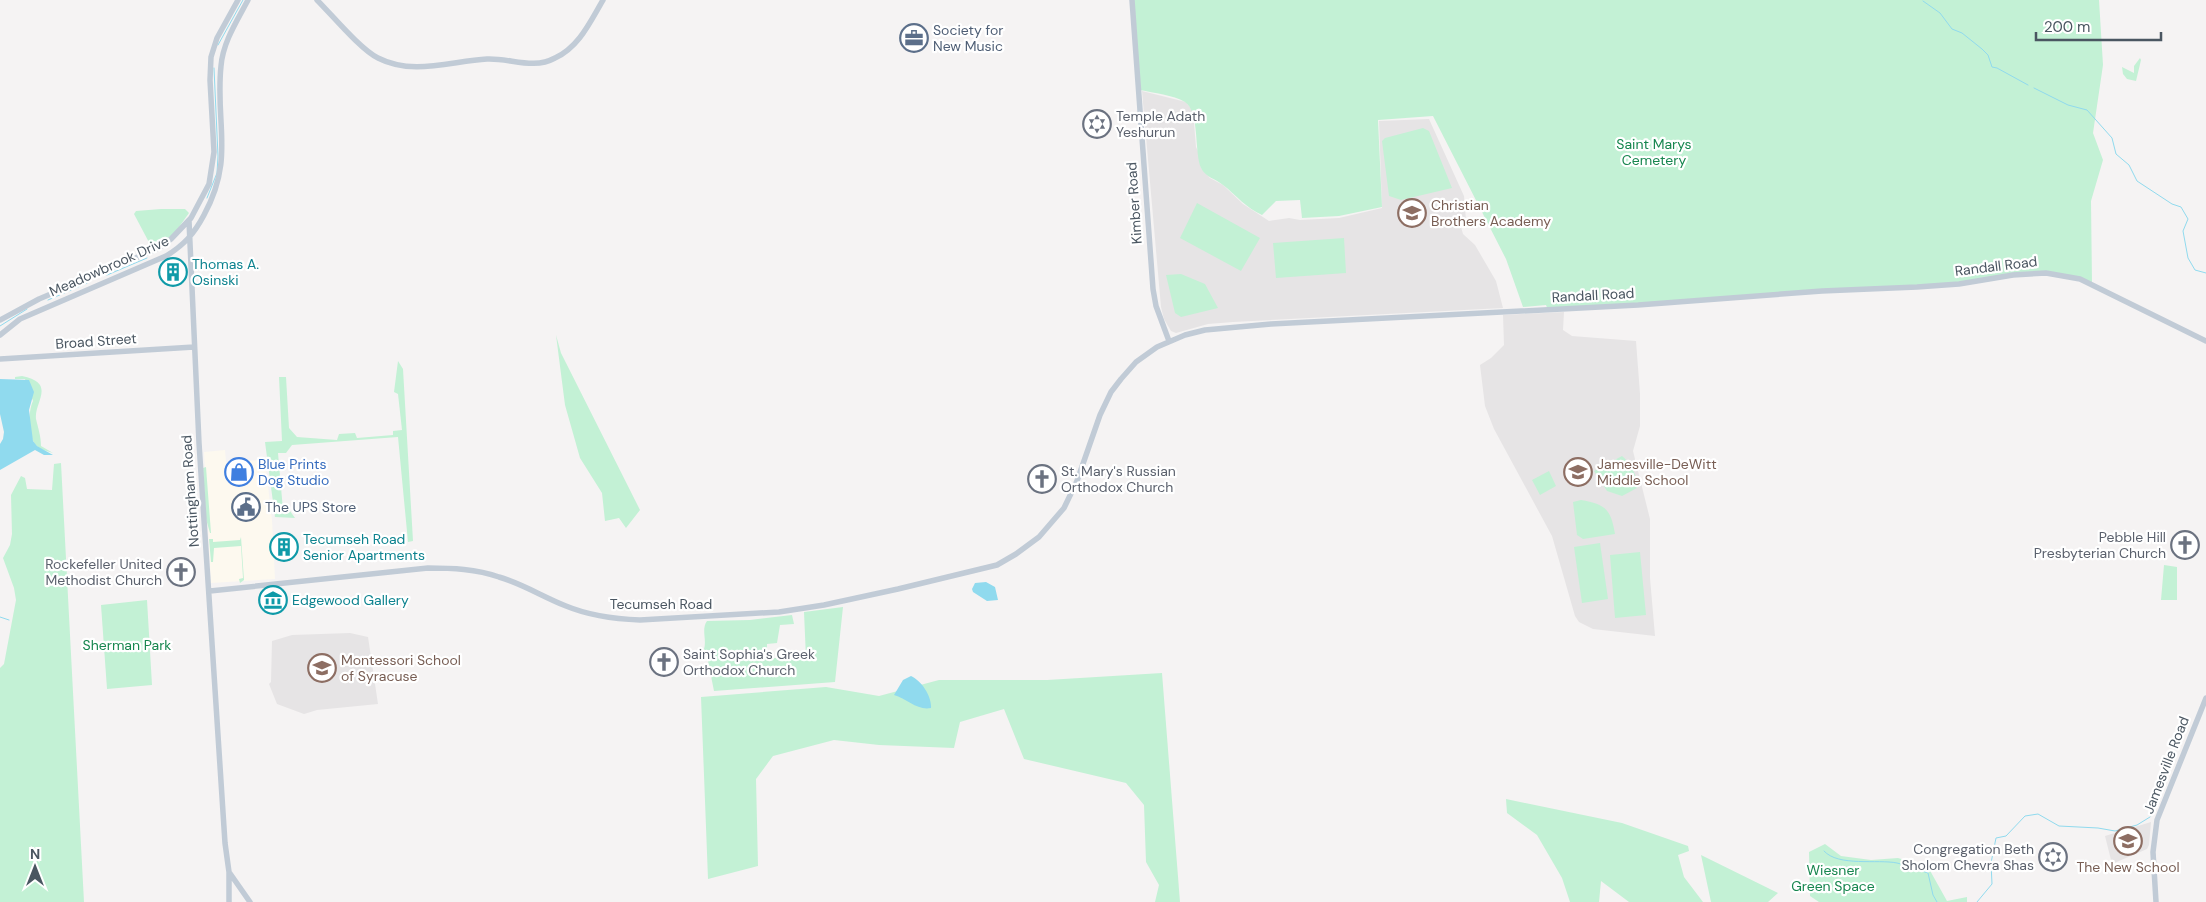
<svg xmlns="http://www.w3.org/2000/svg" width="2206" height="902" font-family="'DM Sans',sans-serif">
<rect width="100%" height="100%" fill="#f5f3f3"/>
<path fill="#fdf9ef" d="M225,450L226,462L265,460L272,520L275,579L211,583L204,452Z"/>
<path fill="#e6e4e5" d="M1142,91L1186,102L1193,111L1196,147L1199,153L1201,168L1210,178L1223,185L1243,204L1269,221L1289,218L1300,220L1339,218L1382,208L1379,121L1429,119L1464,196L1466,220L1461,227L1463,234L1475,245L1496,281L1503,308L1233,322L1208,324L1176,333L1171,331L1164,319L1161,307Z
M1564,312L1563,330L1572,336L1636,341L1640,394V426L1633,451L1650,519V578L1655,636L1593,629L1579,622L1575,616L1552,536L1494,429L1485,406L1480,365L1491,358L1504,345L1503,315Z
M350,633L368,637L378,704L317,710L304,714L277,704L269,684L271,682L272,641L292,635Z
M2151,822L2149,845L2147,849L2112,864L2105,836Z"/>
<path fill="#c3f1d5" d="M1134,0H2099L2103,65L2093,133L2103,160L2091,201L2092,284L2046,273L1975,282L1548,310L1546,305L1523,307L1506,259L1433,116L1378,120L1382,207L1339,216L1302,218L1300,200L1276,201L1262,215C1246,208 1236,195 1223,185C1216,179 1205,177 1201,168C1194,152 1200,112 1185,102C1173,95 1154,93 1140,90Z
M2140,58L2141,60L2136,81L2127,79L2123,74L2122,67L2134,73V66Z
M1423,128L1429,131L1452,188L1401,200L1389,196L1382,141L1385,138Z
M1197,203L1260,238L1241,271L1180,238Z
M161,209H185L189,213L174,234L152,248L134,214L136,211Z
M1344,238L1346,273L1276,278L1273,243Z
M1181,274L1205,284L1218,308L1181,317L1175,313L1166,275Z
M556,335L561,353L640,510L626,528L619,518L605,521L602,493L580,458L565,405Z
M398,361L403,369L413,541L408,542L398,437L292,445L286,453H278L283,510L290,511L295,518L275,517L265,442L282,441L279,377H286L289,428L297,437L337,440L339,434L355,433L357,438L393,435V431L402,430L398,394L394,392Z
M22,376C57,383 34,402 36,419C38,428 41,436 41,446L53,453C48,451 42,450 38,447C27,439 28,411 33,401L25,379H15V377Z
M1622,456C1631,463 1638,477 1637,488L1622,496L1607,491L1594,471Z
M61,463L84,902H0V668L4,664L16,600L14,588L3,558L10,545L12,534L11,495L21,476L25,478L27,489L52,490L54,464Z
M206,467L211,533H210L206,519L203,468Z
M1549,471L1556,486L1540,495L1532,480Z
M1581,500C1605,504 1611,509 1615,534L1583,539L1577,535L1573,502Z
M241,537L244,580L240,583L239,579L243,578L241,546L214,548L213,562H211L209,539H213V542L240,540Z
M1600,543L1608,599L1582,603L1574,547Z
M1640,552L1646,615L1615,618L1610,555Z
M2164,565L2177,567V600H2161Z
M147,600L152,685L107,689L101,605Z
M843,607L835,682L714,691L707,656L704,649C707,640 701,629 707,621L750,620L792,615L794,624L780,625L777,643L767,644V658H806L804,612Z
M1162,673L1180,902H1155L1159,885L1146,862L1144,805L1126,783L1024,759L1004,709L960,722L954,748L879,745L834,740L773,756L756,779L758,866L708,879L701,697L826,687L879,696L939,680H1047Z
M1506,799L1622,823L1688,846L1689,851L1678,855L1684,877L1703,902H1629L1601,881L1599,902H1570L1562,878L1537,835L1507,813Z
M1825,844L1841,856L1871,860L1898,858L1928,867L1947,901L1967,897V902H1819L1810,896L1809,852Z
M1701,855L1778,893L1768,902H1711Z"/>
<path fill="#90daee" d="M0,379L29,380L34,392L29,410L33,441L37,446L53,455H44L35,450L0,470V444L3,439L4,432L0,414Z
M986,582L995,587L998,600L987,601L973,592L972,589L975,583Z
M911,676C922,681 932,697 931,708C918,711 907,699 894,695L903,680Z"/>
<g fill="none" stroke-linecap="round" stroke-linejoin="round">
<path stroke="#90daee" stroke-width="1" d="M1923,1L1940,13L1952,29L1962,33L1982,49L1988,55L1992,67L1997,68L2028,85
M218,45L243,0
M2034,88L2068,105L2087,110L2112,138L2116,154L2129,165L2137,181L2172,204L2181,207L2188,219L2183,231L2188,258L2195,270L2206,273
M207,198L217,173L218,156L214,68
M107,275L147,258
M48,300L87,283
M0,326L27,309
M0,617L9,620
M1824,851C1838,867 1878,859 1897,863C1907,865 1918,870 1928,873L1933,895L1937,902
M1977,902L1992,884L1991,863L1996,838L2006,836L2025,816L2038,814L2059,826L2098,828L2115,831L2137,825L2150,817"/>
<path stroke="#c1cbd6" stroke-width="5.5" d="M317,0C332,15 361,50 378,58C413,76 451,61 487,59C511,58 533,70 555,58C579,47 590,22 603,0
M1132,0L1153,289L1156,306L1169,341
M189,221L199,443L225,843L229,872L250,902
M0,320L39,299L159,248L171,239L191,218L209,184L214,152L210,80L211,57L217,38L238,0
M0,335L20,319L166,256C184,245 194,234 204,215C235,158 215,124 221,66C223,42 237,21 248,0
M0,359L194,347
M210,591L428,568C452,568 476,569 499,577C523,584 543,597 566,606C590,616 614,619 640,620L779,612L824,605L898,589L997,565L1016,554L1039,537L1064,508L1077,481L1100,415L1111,392L1121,379L1136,362L1157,347L1185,335L1205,330L1271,324L1638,305L1822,291L1917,287L1959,284L2013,275L2046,273L2080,279L2206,341
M229,902V872
M2156,902L2153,852L2157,820L2206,698"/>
</g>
<defs>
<symbol id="office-ring" viewBox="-11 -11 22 22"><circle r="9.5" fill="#fff" stroke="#5c6f8a" stroke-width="1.5"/><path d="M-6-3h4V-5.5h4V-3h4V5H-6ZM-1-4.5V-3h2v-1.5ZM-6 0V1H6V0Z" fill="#5c6f8a"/></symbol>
<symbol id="synagogue-ring" viewBox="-11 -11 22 22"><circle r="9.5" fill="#fff" stroke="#6b7280" stroke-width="1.5"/><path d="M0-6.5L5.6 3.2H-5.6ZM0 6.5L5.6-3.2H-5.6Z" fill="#6b7280"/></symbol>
<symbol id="school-ring" viewBox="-11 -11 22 22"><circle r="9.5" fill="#fff" stroke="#8d6e63" stroke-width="1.5"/><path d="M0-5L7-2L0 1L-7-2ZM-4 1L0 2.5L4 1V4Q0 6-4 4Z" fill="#8d6e63"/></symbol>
<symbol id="building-ring" viewBox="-11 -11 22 22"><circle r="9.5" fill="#fff" stroke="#0f9aa8" stroke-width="1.5"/><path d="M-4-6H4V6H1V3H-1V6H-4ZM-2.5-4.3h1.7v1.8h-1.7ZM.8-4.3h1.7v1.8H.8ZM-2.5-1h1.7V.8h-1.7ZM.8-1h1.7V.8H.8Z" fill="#0f9aa8"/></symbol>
<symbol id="shop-ring" viewBox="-11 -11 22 22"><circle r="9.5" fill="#fff" stroke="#3f7fe0" stroke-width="1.5"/><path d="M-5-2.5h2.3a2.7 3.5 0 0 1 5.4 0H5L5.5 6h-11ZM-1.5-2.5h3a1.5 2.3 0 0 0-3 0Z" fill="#3f7fe0"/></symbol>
<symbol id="church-ring" viewBox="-11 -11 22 22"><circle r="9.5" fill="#fff" stroke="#6b7280" stroke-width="1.5"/><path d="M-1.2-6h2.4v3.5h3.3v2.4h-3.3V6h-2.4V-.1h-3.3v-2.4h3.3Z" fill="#6b7280"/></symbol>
<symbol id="civic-ring" viewBox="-11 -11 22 22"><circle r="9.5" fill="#fff" stroke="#5c6f8a" stroke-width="1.5"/><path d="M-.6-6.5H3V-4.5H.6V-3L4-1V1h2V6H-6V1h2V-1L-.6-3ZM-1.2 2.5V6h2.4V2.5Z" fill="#5c6f8a"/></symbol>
<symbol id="museum-ring" viewBox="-11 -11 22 22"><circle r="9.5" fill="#fff" stroke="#0f9aa8" stroke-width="1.5"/><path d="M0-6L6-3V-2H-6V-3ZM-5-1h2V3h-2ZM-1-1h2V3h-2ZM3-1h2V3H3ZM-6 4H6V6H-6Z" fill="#0f9aa8"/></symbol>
</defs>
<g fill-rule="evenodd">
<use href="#office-ring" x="898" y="22" width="32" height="32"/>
<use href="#synagogue-ring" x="1081" y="108" width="32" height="32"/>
<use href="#school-ring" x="1396" y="197" width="32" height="32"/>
<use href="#building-ring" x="157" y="256" width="32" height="32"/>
<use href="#shop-ring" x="223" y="456" width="32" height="32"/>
<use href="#school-ring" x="1562" y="456" width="32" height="32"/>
<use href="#church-ring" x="1026" y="463" width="32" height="32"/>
<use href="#civic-ring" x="230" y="491" width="32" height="32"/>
<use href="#church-ring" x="2169" y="529" width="32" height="32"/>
<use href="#building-ring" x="268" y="531" width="32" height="32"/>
<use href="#church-ring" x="165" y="556" width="32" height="32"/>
<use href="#museum-ring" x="257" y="584" width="32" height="32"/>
<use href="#church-ring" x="648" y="646" width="32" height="32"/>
<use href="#school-ring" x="306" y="652" width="32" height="32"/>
<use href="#school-ring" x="2112" y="825" width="32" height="32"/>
<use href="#synagogue-ring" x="2037" y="841" width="32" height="32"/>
</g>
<g text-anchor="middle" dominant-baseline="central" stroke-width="4.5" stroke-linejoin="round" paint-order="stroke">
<g font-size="14" fill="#4e5e75" stroke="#fff" text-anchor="start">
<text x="933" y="30">Society for<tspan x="933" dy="16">New Music</tspan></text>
<text x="265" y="507">The UPS Store</text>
</g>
<g font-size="14" fill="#5b616d" stroke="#fff" text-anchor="start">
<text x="1116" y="116">Temple Adath<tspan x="1116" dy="16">Yeshurun</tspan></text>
<text x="1061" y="471">St. Mary's Russian<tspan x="1061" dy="16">Orthodox Church</tspan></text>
<text x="2166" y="537" text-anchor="end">Pebble Hill<tspan x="2166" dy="16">Presbyterian Church</tspan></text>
<text x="162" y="564" text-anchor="end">Rockefeller United<tspan x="162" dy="16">Methodist Church</tspan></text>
<text x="683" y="654">Saint Sophia's Greek<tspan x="683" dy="16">Orthodox Church</tspan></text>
<text x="2034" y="849" text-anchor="end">Congregation Beth<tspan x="2034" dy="16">Sholom Chevra Shas</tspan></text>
</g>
<g font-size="14" fill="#17864f" stroke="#fff">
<text x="1654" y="144">Saint Marys<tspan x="1654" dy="16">Cemetery</tspan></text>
<text x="127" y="645">Sherman Park</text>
<text x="1833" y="870">Wiesner<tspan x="1833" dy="16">Green Space</tspan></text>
</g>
<g font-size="14" fill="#4a5661" stroke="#fff">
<text transform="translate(1134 203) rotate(-94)">Kimber Road</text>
<text transform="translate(109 266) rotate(-24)">Meadowbrook Drive</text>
<text transform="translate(1996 266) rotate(-7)">Randall Road</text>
<text transform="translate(1593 295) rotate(-3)">Randall Road</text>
<text transform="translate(96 341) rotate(-4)">Broad Street</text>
<text transform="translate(190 491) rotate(-94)">Nottingham Road</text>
<text x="661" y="604">Tecumseh Road</text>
<text transform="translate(2166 765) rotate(-69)">Jamesville Road</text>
</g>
<g font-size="14" fill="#785e54" stroke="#fff" text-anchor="start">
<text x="1431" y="205">Christian<tspan x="1431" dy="16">Brothers Academy</tspan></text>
<text x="1597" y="464">Jamesville-DeWitt<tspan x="1597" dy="16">Middle School</tspan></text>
<text x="341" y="660">Montessori School<tspan x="341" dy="16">of Syracuse</tspan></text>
<text x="2128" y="867" text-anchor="middle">The New School</text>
</g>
<g font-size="14" fill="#0d838f" stroke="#fff" text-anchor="start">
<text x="192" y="264">Thomas A.<tspan x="192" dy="16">Osinski</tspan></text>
<text x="303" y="539">Tecumseh Road<tspan x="303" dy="16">Senior Apartments</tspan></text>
<text x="292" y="600">Edgewood Gallery</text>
</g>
<g font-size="14" fill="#366cbe" stroke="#fff" text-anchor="start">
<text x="258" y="464">Blue Prints<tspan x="258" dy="16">Dog Studio</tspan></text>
</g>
</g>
<g transform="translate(35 867)" stroke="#ffffff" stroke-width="4" paint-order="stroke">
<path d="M0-4L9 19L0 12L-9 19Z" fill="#4a5661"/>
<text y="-8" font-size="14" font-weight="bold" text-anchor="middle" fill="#4a5661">N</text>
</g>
<path d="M2036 32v8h125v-8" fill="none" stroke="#4a5661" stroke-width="2.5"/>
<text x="2044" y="32" font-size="15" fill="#4a5661" stroke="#ffffff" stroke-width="4" paint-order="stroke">200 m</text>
</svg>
